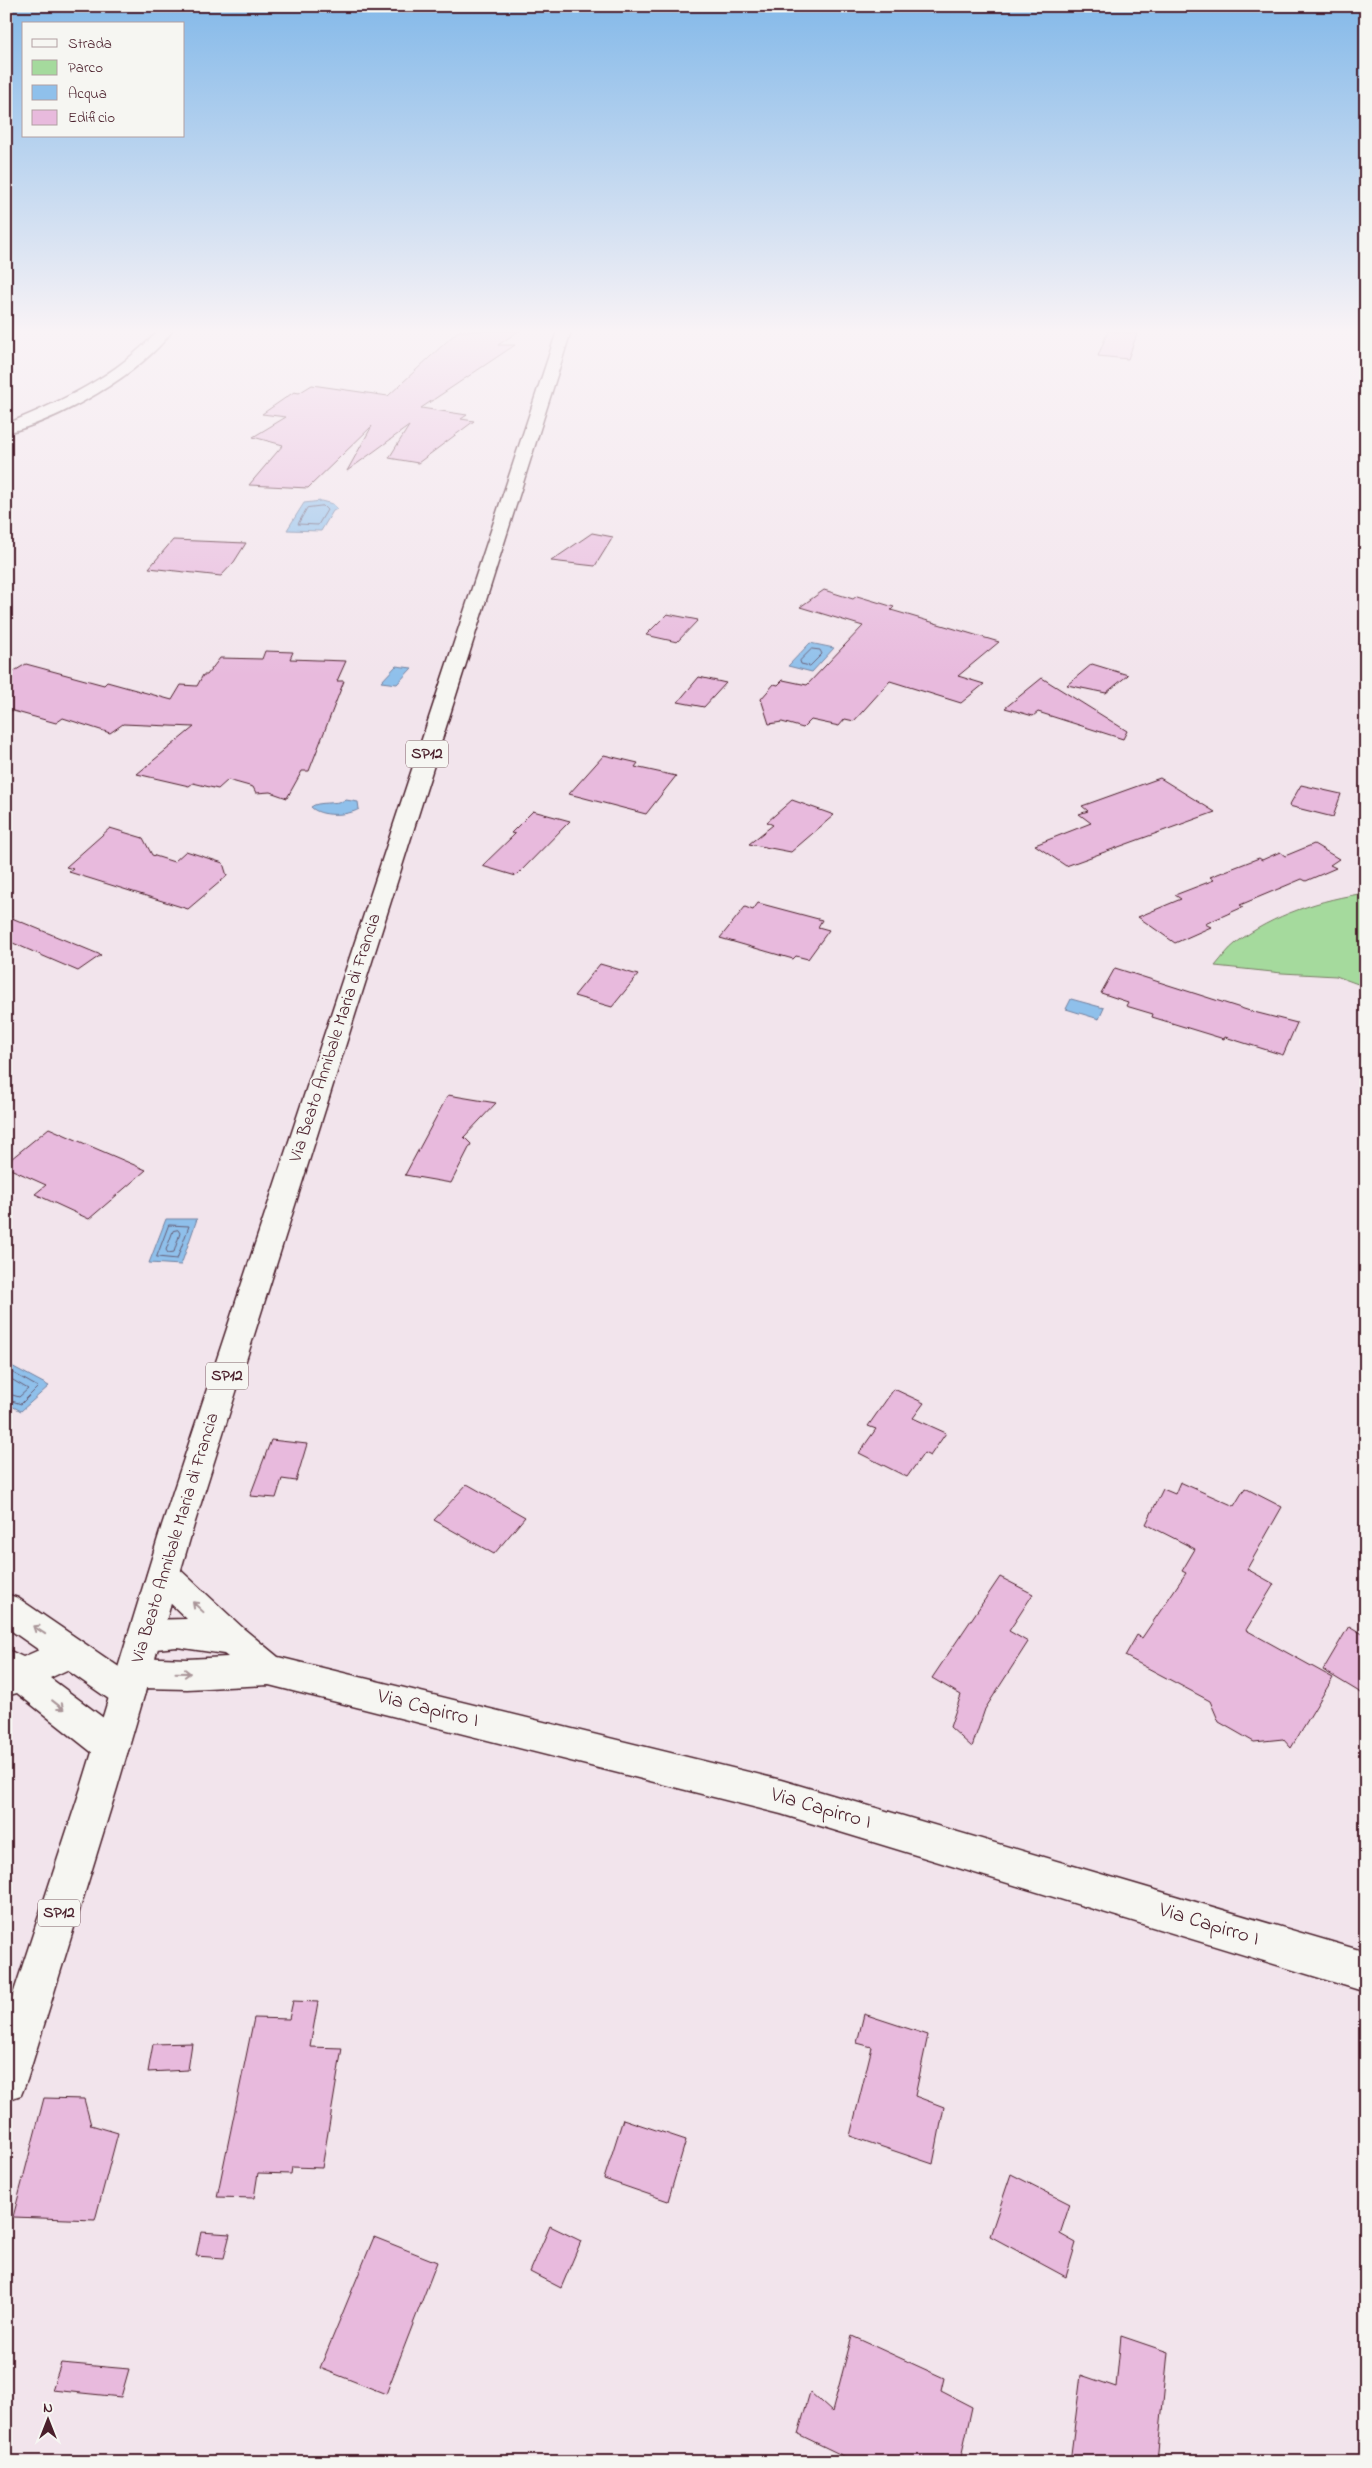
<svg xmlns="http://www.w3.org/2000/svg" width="1372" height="2468" font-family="'Indie Flower',sans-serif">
<rect width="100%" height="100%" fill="#f2e4ec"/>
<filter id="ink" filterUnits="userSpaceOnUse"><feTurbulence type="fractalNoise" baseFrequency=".02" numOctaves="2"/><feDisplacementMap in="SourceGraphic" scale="10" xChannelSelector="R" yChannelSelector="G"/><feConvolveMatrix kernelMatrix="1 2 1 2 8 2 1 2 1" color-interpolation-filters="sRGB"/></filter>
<g filter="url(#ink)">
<path fill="#a5da9d" stroke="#787c64" d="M1366,893V987L1336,976L1282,973L1215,966C1222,958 1228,949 1236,943C1272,915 1322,899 1366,893Z"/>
<path fill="#8fc0eb" stroke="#73809e" d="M321,501L333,504L337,509L333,511L321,531L287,530L304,503Z
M810,643L834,648L812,672L788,666Z
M396,666L412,668L397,684L381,682Z
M346,800L358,802L359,809C348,816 320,817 311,807C318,801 334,805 346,800Z
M1071,999L1104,1008L1099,1019L1066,1009Z
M166,1219H197L181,1265L149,1263Z
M6,1363L49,1386L21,1411L6,1403Z"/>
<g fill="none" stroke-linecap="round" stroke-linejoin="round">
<path stroke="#665f78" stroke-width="1" d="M323,506L327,510L318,525L298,524L307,508Z
M812,649L820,650L822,654L810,666L801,664L800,661Z
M169,1225L189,1226L177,1259L157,1257Z
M178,1230L180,1233L174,1252L168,1253L166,1250L173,1231Z
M6,1369L38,1387L21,1404L6,1399
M6,1376L28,1389L19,1397L6,1393"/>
</g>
<path fill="#e8badd" stroke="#4a1f2b" d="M458,331H519L498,345H515L421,408L467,415L461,419L474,421L418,463L389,458L409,426L347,471L372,426L308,488L249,485L283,445L253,437L286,417L262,414L294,392L299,393L312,385L388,396Z
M1108,331L1137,334L1128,359L1098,356Z
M592,533L613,537L595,566L551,561Z
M173,540L246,543L234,562L221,576L149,568Z
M824,590L853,599L857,596L894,607L891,610L999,642L958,676L984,684L961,703L890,681L854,721L845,719L839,726L811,720L803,728L782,722L769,724L761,699L774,684L778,685L783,680L807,685L863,626L800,607Z
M667,614L698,620L677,642L646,635Z
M265,651L293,652L290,659L346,661L337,681H344L309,771H302L287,798L270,792L256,793L253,787L228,780L218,789L193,783L189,786L137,774L194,727L123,724L110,733L63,718L56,723L6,709V676L26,664L104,685L107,682L172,700L181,685L197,686L203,675H207L220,658L262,659Z
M1092,664L1128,675L1106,693L1067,685Z
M699,677L726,683L704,707L678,702Z
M1042,678L1127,731L1123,739L1038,712L1033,716L1005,708Z
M604,755L638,763L635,767L676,776L646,814L569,794Z
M1160,778L1215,812L1066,866L1035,845L1091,823L1079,814L1088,811L1082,806Z
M1301,785L1341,794L1333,817L1289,806Z
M792,800L834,815L791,852L749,844L773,825L767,822Z
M533,811L570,821L516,876L482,866L515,834L511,833Z
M110,828L143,838L152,855L174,862L186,851L223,863L227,876L188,909L69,872L73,869L66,867Z
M1314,844L1339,859L1330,865L1336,868L1306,881L1302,879L1240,905L1243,907L1205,924L1211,927L1175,943L1138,917L1181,899L1175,895L1214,880L1210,877L1259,858L1262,860L1280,852L1285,856Z
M758,903L822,920L818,927L829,930L808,959L796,956L793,959L720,938L745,907L753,910Z
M7,916L101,955L78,971L6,940Z
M600,964L638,975L612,1007L574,996Z
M1115,968L1250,1011L1297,1023L1283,1055L1225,1037L1224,1039L1152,1017L1153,1014L1126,1006L1128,1002L1101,993Z
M448,1095L496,1103L464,1137L471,1144L451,1183L405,1175Z
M49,1128L97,1149L146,1170L89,1219L35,1194L46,1185L6,1167V1163Z
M894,1389L924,1403L913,1418L946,1433L930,1456L924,1453L907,1477L859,1453L876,1429L868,1426Z
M271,1440L307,1444L296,1481L282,1479L276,1498L250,1496Z
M1180,1482L1234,1506L1245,1488L1282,1507L1247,1569L1274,1584L1246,1630L1333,1678L1291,1748L1283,1739L1254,1742L1219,1722L1210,1701L1125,1656L1137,1635L1142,1638L1186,1573L1182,1571L1195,1549L1146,1524L1163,1489L1175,1494Z
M467,1484L525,1517L494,1554L434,1520Z
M1000,1577L1033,1594L1009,1631L1028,1642L985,1709L972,1747L950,1727L961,1695L932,1678Z
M1349,1626L1366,1636V1696L1323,1670Z
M293,2001L318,2002L310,2047L342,2048L322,2168L292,2167L291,2174L258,2173L254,2198L217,2197L254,2018L289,2019Z
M864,2014L928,2035L915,2096L944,2107L933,2164L850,2136L872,2047L857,2043Z
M192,2043L188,2070L148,2072L153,2044Z
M44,2098L84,2099L91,2125L118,2133L95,2220L13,2217Z
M623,2119L686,2140L668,2201L604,2179Z
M1011,2174L1070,2204L1060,2234L1076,2243L1066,2277L990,2236Z
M550,2226L581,2241L561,2288L530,2272Z
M201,2232L230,2234L224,2258L196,2256Z
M374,2237L437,2262L386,2394L320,2368Z
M852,2336L944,2378L941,2391L972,2407L960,2462H856L798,2434L810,2392L832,2412Z
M1121,2336L1168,2352L1157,2462H1070L1081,2375L1116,2387Z
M61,2363L129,2369L121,2397L52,2390Z"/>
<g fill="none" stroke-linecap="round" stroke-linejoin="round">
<defs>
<path id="minor" d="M158,331H172C141,374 58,421 6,433V424C63,401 116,376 158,331Z
M163,1561L175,1565L244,1629L278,1657L781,1780L1366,1952V1992L781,1814L269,1685L187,1689L143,1688L145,1693L140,1704L128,1709L116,1704L67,1670L50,1678L125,1734L130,1746L125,1758L112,1762L99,1758L17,1693L6,1696V1649L23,1657L39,1650L6,1627V1594L18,1598L119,1667L122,1661L134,1657L187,1659L228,1657L224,1654L177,1647L145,1650L133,1645L128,1635L133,1625L145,1620L187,1619L151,1585L147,1575L151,1565Z"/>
<path id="primary" d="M557,331H571L194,1525L117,1788L27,2080L21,2095L6,2100V2016L81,1788L162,1525Z"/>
</defs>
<use href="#minor" stroke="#4a1f2b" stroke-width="3"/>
<use href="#primary" stroke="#4a1f2b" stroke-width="3"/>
<use href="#minor" fill="#f6f6f2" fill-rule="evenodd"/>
<use href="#primary" fill="#f6f6f2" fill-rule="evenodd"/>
</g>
<defs><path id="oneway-shaft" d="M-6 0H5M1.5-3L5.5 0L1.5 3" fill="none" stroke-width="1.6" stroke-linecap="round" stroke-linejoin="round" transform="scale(1.25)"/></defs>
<g stroke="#a99598">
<use href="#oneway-shaft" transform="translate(198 1607) rotate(-137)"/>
<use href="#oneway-shaft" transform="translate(39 1630) rotate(-146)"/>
<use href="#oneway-shaft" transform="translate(183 1673) rotate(1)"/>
<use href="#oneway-shaft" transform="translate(58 1705) rotate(38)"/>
</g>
</g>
<linearGradient id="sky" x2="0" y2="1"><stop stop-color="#84b9e9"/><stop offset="0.49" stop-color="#f9f3f6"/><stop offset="1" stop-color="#f9f3f6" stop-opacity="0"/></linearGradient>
<rect width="1372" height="676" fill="url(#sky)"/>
<g text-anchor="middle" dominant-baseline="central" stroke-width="4" stroke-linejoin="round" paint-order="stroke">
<g fill="#f6f6f2" stroke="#7e6067" stroke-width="1">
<rect x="406" y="740.5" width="42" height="27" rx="4"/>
<rect x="206" y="1362.5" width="42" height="27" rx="4"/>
<rect x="38" y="1899.5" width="42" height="27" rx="4"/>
</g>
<g font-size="16" font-weight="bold" fill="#4a1f2b">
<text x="427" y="754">SP12</text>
<text x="227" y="1376">SP12</text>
<text x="59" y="1913">SP12</text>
</g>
<g font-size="18" fill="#4a1f2b" stroke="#f6f6f2">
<text transform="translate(336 1038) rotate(-72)">Via Beato Annibale Maria di Francia</text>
<text transform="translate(176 1538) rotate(-73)">Via Beato Annibale Maria di Francia</text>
</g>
<g font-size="21" fill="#4a1f2b" stroke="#f6f6f2">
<text transform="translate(428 1709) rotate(14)">Via Capirro I</text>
<text transform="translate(821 1809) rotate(16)">Via Capirro I</text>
<text transform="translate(1209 1925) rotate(17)">Via Capirro I</text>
</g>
</g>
<rect width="1372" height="2468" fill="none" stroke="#f6f6f2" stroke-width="25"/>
<rect x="12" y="12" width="1347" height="2443" fill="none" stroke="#4a1f2b" stroke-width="2" filter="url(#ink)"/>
<rect x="22" y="22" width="162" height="115" fill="#f6f6f2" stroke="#b1a0a2"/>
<rect x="32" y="39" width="25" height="8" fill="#f6f6f2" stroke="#b1a0a2"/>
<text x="68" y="48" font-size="15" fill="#4a1f2b">Strada</text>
<rect x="32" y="60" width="25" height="15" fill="#a5da9d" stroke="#b1a0a2"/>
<text x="68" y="72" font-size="15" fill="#4a1f2b">Parco</text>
<rect x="32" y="85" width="25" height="15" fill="#8fc0eb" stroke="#b1a0a2"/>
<text x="68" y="98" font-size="15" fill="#4a1f2b">Acqua</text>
<rect x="32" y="110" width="25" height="15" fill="#e8badd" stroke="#b1a0a2"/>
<text x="68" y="122" font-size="15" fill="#4a1f2b">Edificio</text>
<g transform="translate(48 2420)" stroke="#f6f6f2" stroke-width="4" paint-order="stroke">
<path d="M0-4L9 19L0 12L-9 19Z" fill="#4a1f2b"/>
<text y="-8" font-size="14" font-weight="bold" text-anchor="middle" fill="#4a1f2b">N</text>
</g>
</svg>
